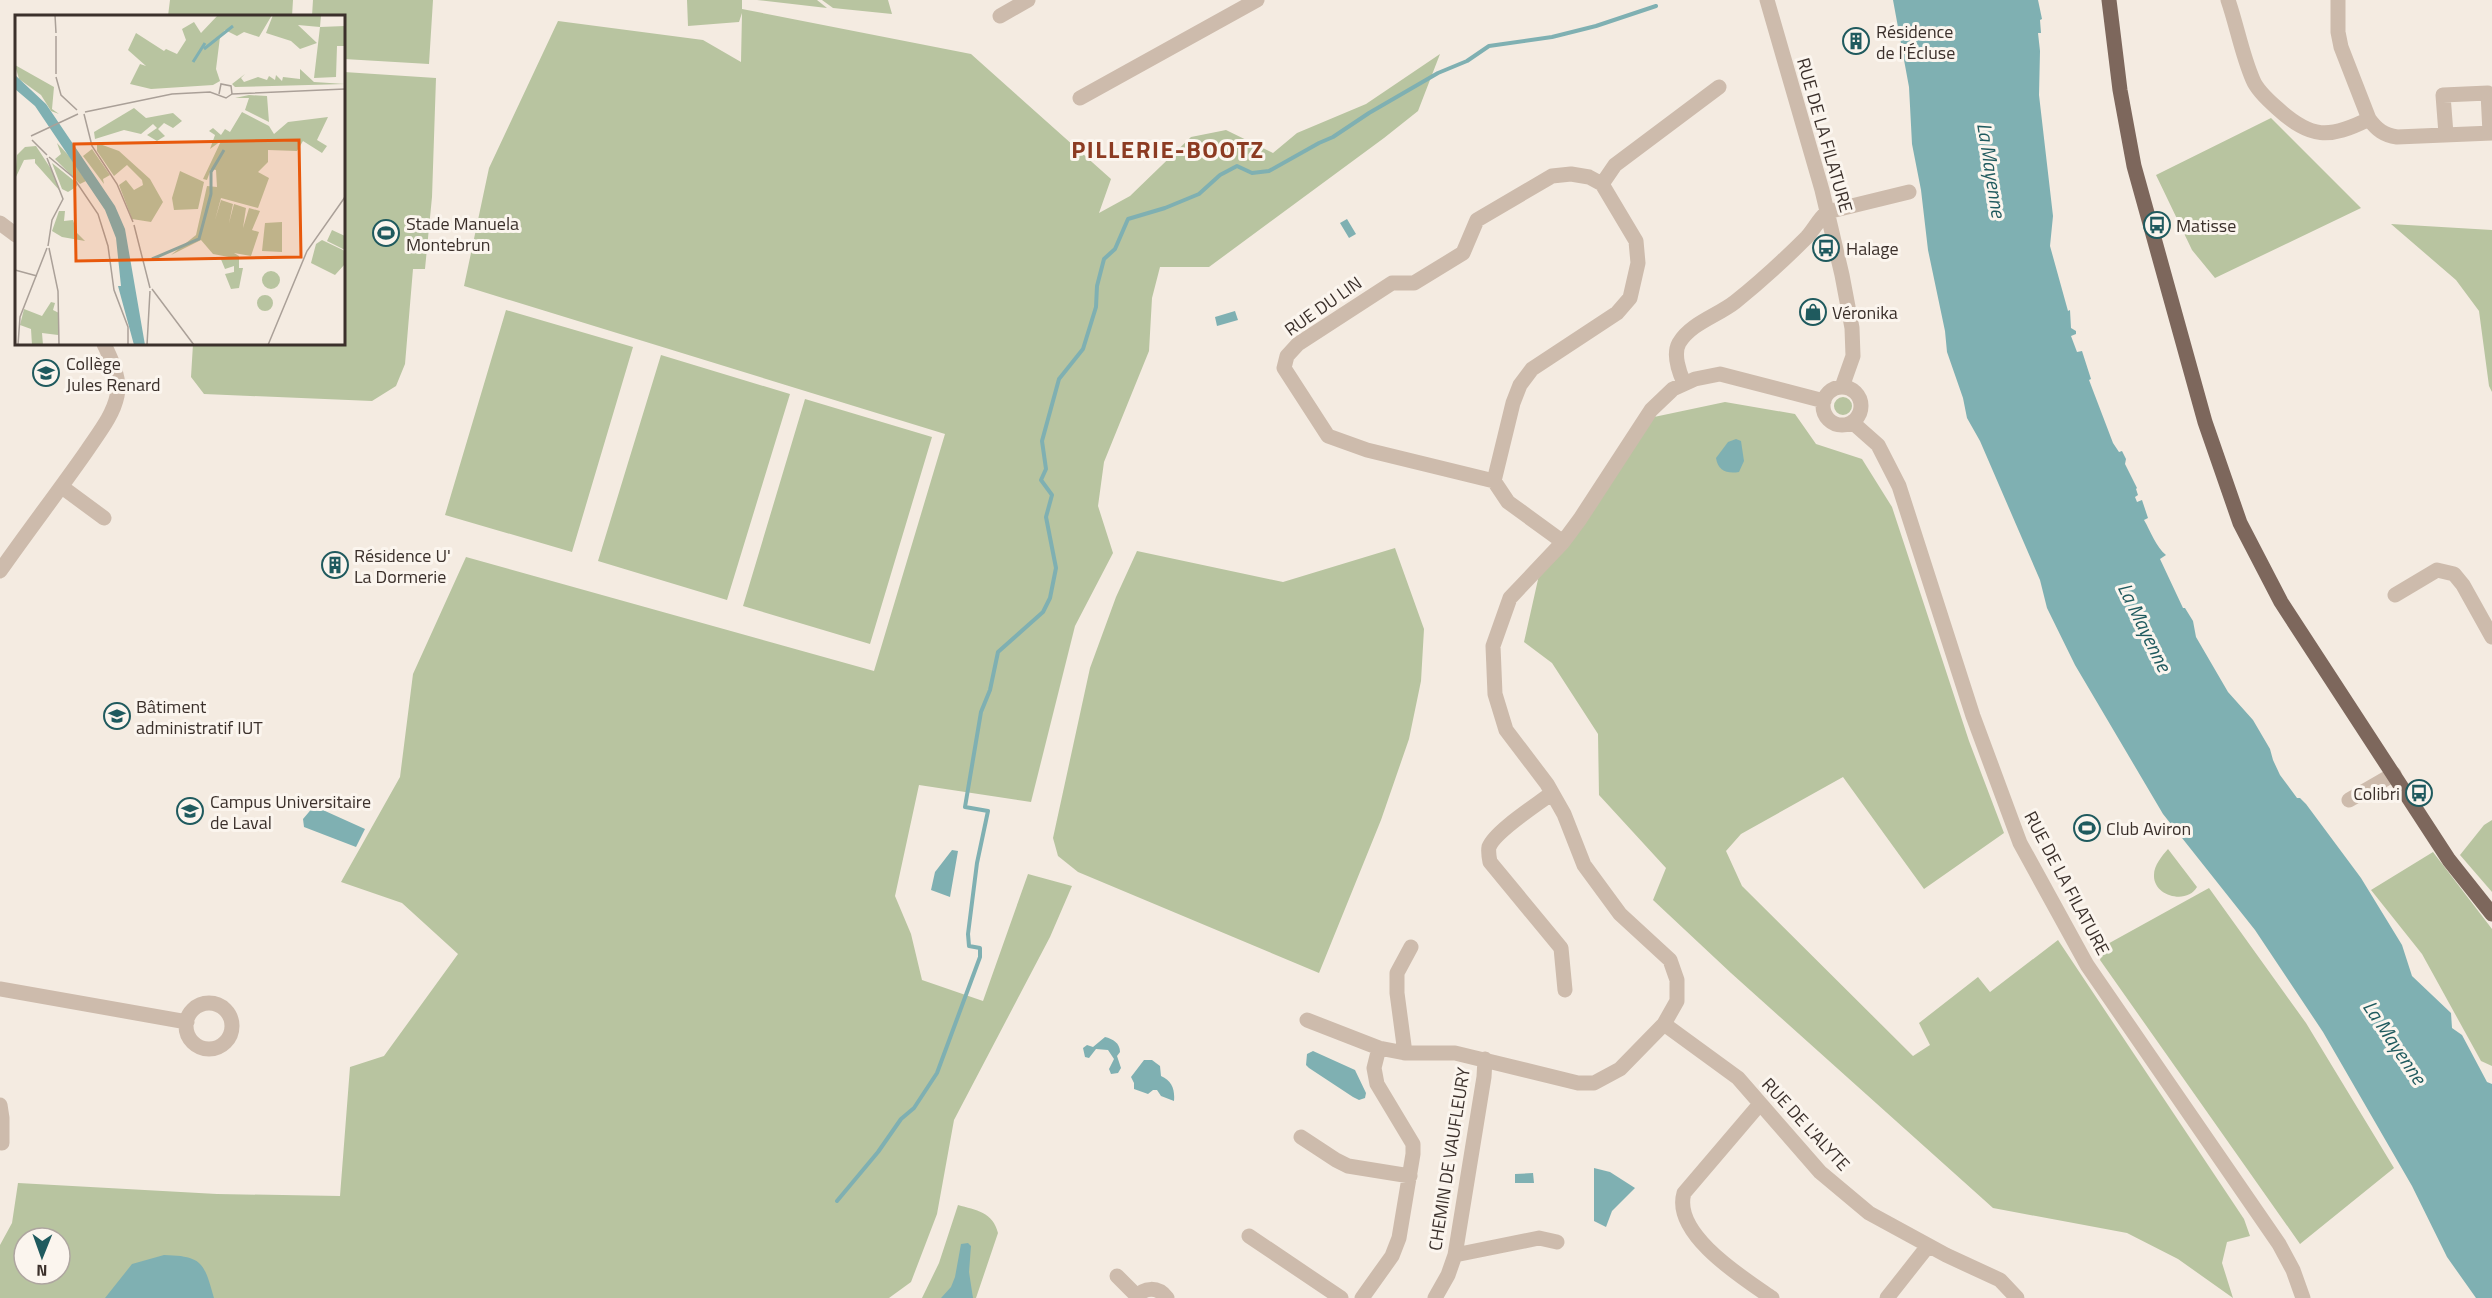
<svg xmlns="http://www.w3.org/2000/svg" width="2492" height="1298" font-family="'Titillium Web',sans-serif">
<rect width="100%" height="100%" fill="#f4ebe1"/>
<path fill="#b8c4a0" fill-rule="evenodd" d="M170,0H293L292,16H168Z
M313,0H433L429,64L344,59V16H312Z
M687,0H742V9L971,54L1111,179L1099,213L1130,196L1191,137L1226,130L1273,153L1297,133L1366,104L1440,54L1418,111L1384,138L1209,267H1160L1152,298L1149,351L1104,462L1098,506L1113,553L1075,626L1031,802L919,785L895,896L911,934L922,980L983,1001L1028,874L1072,886L1050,937L954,1120L937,1214L911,1282L889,1298H0V1245L12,1223L18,1183L217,1194L340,1196L350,1067L384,1056L458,954L402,903L341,882L400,777L413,674L466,557L874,671L945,434L464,286L489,168L558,21L703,40L741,62L742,13L739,22L688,26ZM24,1238H60V1274H24Z
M756,0H817L827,8L757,0Z
M822,0H888L892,14L833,8Z
M344,72L436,78L432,197L425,269H413L405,364L396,386L372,401L204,394L191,377L193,344H344Z
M2271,118L2361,208L2215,278L2192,250L2156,175Z
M2391,224L2492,230V392L2489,386L2479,311L2456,280Z
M506,310L633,347L572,552L445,515Z
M661,355L790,394L727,600L598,561Z
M1834 406a9 9 0 1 1 18 0a9 9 0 1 1-18 0Z
M805,399L932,437L870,644L743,606Z
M1725,402L1795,414L1816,444L1862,459L1892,507L1969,741L2004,833L1924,889L1843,777L1741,834L1726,851L1742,886L1913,1056L1930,1045L1919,1023L1978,977L1990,992L2058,940L2244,1219L2250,1236L2227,1242L2222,1263L2233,1298L2178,1259L2127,1233L1993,1208L1731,973L1653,900L1666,868L1599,795L1598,734L1552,663L1524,642L1539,575L1654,417Z
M1395,548L1424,629L1421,681L1409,739L1381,820L1319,973L1078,872L1058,856L1053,838L1090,668L1116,597L1137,551L1283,582Z
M2492,820V892L2460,855L2484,825Z
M2168,849L2197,887C2187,905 2153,896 2154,875C2154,865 2162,856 2168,849Z
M2433,852L2492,929V1066L2481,1061L2422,954L2371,890Z
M2209,888L2306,1023L2394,1168L2300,1244L2100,960L2104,946Z
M958,1205C976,1210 993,1212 998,1233L976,1298H922L939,1263Z"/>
<path fill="#7fb0b2" d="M1893,0H2038L2042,19L2040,20L2041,33H2038L2040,51L2039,95L2053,216L2050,246L2068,311L2070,310L2071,328L2076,331V334L2071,336L2077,352L2082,351L2091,379L2089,380L2113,443L2119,452L2122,451L2126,459L2125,464L2137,488L2136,489L2138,495L2135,497L2137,502L2142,500L2148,518L2144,520C2151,532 2156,547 2166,555L2160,559L2183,608H2185L2193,621L2196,637L2228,692L2253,720L2270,749L2273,760L2280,775L2297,798H2300L2306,804L2361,878L2402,945L2412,976L2451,1013L2452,1028L2462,1035L2487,1082L2492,1084V1298H2476L2447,1257L2412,1186L2323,1032L2255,930L2163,814L2075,665L2047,608L2040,580L1980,441L1967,418L1963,398L1947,352L1945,331L1928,250L1921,190L1912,144L1909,87Z
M1347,219L1356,234L1349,238L1340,223Z
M1235,311L1238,320L1217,326L1215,317Z
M1736,439L1741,441L1744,461L1739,472C1727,474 1718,471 1716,458L1728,442Z
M314,806L365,829L356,847L304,827L303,819Z
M952,850L958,851L950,897L931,890L935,872Z
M1105,1037C1113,1039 1120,1043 1120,1052L1117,1056L1121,1068L1118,1073L1111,1074L1109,1069L1114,1059L1108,1050L1096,1049L1089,1058L1085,1057L1083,1048L1087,1045L1093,1047Z
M1313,1051L1355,1070L1366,1093L1365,1098L1359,1100L1353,1097L1309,1068L1306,1065L1307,1054Z
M1144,1060H1152L1160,1066L1161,1076C1172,1081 1175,1089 1174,1101L1161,1096L1157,1090H1153L1148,1094L1134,1089V1083L1131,1077Z
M1594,1168L1610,1172L1635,1188L1612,1211L1606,1227L1594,1221Z
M1533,1173L1534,1183H1515V1174Z
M968,1243L971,1246L969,1272L973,1298H941L951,1287L955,1277L961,1244Z
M164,1255C203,1256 204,1263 214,1298H105L132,1264Z"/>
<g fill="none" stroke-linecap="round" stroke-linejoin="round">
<path stroke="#7fb0b2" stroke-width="4" d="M837,1201L878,1152L901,1119L914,1108L937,1073L980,957V948L969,946L968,934L977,863L988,811L965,807L981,712L990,690L998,652L1043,612L1050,598L1056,568L1046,517L1052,495L1041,480L1046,469L1042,441L1059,379L1083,349L1096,307L1097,286L1104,259L1115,249L1128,219L1165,208L1199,194L1220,175L1237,166L1252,173L1269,171L1319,143L1333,137L1369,113L1438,73L1467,61L1489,46L1552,37L1596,26L1656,6"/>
<path stroke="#cdbbac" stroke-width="15" d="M1767,0L1822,190L1842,275L1852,328L1853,356L1842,387
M2228,0C2237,26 2242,55 2253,80C2257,90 2269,101 2277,108C2311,139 2329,139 2369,119
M2338,0V32L2341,47L2369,119C2377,130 2384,135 2397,137L2492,133
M1000,16L1028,0
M1080,98L1257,0
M2446,134L2443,95L2488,93L2490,133
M1602,184L1615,165L1719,87
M0,223L16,235
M1684,383C1679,372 1673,354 1679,343C1691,323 1717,316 1735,302C1760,282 1784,260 1807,237C1814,229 1819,219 1827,212L1909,192
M1823 406a19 19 0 1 1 38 0a19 19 0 1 1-38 0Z
M1852,422L1878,445L1899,486L1973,716L2020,843L2087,965L2279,1244L2293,1270L2303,1298
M1494,481L1513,403L1520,385L1532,369L1617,313L1630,298L1638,263L1636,241L1602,184L1589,177L1571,174L1552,176L1477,220L1463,253L1414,283H1392L1298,344L1287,356L1284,368L1328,436L1367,450L1494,481L1508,502L1563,542
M62,487L104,518
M0,571C28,531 58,492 86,452C97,435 113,416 117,396C121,378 111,359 104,344
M2395,595L2437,570L2454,574L2463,585L2492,637
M1552,793C1538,804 1495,831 1489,847C1488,852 1489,857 1490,862L1561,948L1565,990
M2349,800L2394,774
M0,989L187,1022
M186 1026a23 23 0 1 1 46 0a23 23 0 1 1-46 0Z
M1307,1020L1379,1048L1405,1053H1455L1578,1083H1594L1620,1069L1664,1024L1677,1001V980L1670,960L1620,914L1584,865L1564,814L1547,784L1506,730L1495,694L1493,646L1510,598L1563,542L1580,519L1651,410L1673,389L1695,379L1720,374L1824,401
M1664,1024L1738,1078L1820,1172L1869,1213L1946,1255L2000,1280L2017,1298
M1405,1053L1397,993V973L1411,947
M0,1105L2,1118V1143
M1759,1105L1684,1193C1672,1234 1743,1278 1772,1298
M1301,1137L1336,1160L1348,1166L1410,1176
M1249,1236L1341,1298
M1455,1255L1539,1238L1557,1242
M1117,1276L1137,1296
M1135,1298C1144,1287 1158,1286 1167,1298
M1362,1298L1392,1256L1399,1238L1413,1154V1144L1377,1084L1374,1068L1379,1048
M1435,1298L1448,1275L1455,1255L1484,1077L1485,1059
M1887,1298L1928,1246"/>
<path stroke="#7d675c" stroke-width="15" d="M2109,0L2120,90L2134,166L2205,422L2240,523L2281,602L2449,860L2492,914"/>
</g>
<defs>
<symbol id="building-ring" viewBox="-11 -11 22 22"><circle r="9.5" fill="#fbf5ee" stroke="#1f5a5e" stroke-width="1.5"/><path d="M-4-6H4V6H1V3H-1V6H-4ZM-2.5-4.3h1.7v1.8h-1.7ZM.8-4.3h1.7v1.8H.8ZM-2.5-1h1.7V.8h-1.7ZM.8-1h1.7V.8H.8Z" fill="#1f5a5e"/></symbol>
<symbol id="bus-ring" viewBox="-11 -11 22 22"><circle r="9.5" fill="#fbf5ee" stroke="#1f5a5e" stroke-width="1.5"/><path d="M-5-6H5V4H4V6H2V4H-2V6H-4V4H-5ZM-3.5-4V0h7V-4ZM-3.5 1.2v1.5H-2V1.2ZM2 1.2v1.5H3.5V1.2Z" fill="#1f5a5e"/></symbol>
<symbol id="stadium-ring" viewBox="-11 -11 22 22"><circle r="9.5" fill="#fbf5ee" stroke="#1f5a5e" stroke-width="1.5"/><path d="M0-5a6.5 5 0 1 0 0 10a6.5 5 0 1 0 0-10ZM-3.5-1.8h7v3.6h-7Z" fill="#1f5a5e"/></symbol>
<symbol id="shop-ring" viewBox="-11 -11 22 22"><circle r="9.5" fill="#fbf5ee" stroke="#1f5a5e" stroke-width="1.5"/><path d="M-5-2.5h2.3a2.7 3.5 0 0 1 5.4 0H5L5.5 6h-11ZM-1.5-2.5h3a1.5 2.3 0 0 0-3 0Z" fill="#1f5a5e"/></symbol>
<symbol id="school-ring" viewBox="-11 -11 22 22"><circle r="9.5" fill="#fbf5ee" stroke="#1f5a5e" stroke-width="1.5"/><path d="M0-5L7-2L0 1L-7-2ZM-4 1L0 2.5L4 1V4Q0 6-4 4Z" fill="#1f5a5e"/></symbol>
<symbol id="university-ring" viewBox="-11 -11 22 22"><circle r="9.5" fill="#fbf5ee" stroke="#1f5a5e" stroke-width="1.5"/><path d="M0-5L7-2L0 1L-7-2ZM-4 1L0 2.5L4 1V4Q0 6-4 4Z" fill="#1f5a5e"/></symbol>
</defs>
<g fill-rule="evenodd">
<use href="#building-ring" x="1841" y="26" width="30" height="30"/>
<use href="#bus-ring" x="2142" y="210" width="30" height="30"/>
<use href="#stadium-ring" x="371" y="218" width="30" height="30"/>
<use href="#bus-ring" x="1811" y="233" width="30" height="30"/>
<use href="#shop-ring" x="1798" y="297" width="30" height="30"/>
<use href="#school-ring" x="31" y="358" width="30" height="30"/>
<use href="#building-ring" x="320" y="550" width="30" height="30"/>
<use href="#university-ring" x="102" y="701" width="30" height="30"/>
<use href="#bus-ring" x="2404" y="778" width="30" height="30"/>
<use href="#university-ring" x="175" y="796" width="30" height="30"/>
<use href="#stadium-ring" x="2072" y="813" width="30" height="30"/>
</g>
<g text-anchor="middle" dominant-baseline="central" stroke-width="6" stroke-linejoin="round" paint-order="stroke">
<g font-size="18" fill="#3b302b" stroke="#fbf5ee" text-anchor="start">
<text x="1876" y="31">Résidence<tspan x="1876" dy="21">de l'Écluse</tspan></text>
<text x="406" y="223">Stade Manuela<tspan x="406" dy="21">Montebrun</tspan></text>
<text x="2176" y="225">Matisse</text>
<text x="1846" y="248">Halage</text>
<text x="1832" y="312">Véronika</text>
<text x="66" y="363">Collège<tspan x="66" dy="21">Jules Renard</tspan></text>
<text x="354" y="555">Résidence U'<tspan x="354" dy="21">La Dormerie</tspan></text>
<text x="136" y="706">Bâtiment<tspan x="136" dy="21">administratif IUT</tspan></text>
<text x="2400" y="793" text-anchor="end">Colibri</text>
<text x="210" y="801">Campus Universitaire<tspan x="210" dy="21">de Laval</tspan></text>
<text x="2106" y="828">Club Aviron</text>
</g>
<g font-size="18" fill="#3b302b" stroke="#fbf5ee">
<text transform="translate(1825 135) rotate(74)">RUE DE LA FILATURE</text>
<text transform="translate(1323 306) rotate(-35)">RUE DU LIN</text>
<text transform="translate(2067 883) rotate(62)">RUE DE LA FILATURE</text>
<text transform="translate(1806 1124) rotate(47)">RUE DE L'ALYTE</text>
<text transform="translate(1449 1159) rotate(-81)">CHEMIN DE VAUFLEURY</text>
</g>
<g font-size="20" font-style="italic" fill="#1f5a5e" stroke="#fbf5ee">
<text transform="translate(1992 170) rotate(81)">La Mayenne</text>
<text transform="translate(2145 627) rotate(64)">La Mayenne</text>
<text transform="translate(2395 1042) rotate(56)">La Mayenne</text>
</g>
<g font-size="24" font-weight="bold" letter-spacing="1.5" fill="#8c3b22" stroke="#fbf5ee">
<text x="1168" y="149">PILLERIE-BOOTZ</text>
</g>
</g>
<g transform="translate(15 15)">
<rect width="330" height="330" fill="#f4ebe1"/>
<path d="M203,0H257L244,22L229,17L222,21L210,15L205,22L201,54L205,66L198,70L136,74L115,69L125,49L131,51L113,35L121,18L149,36L151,34L162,39L171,25L167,14L179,7L186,18ZM258,0H306L305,12L330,11L329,31H322L321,62L299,63L305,12L283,10L302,28L285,34L276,26L251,18ZM0,50L39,72L37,94L44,99L36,96L26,80L4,64ZM285,54L299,67L330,69L220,72L217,69L230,59L226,63L229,67L243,62L252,65L254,61L260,65L261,60L267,66L268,62L285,64ZM234,80L252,81L254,107L230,95L234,83H220ZM119,93L131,103L158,98L167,106L158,113L149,108L143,114L150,121L142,126L132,120L142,113L138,109L126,119L109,115L80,124L79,117ZM227,97L254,111L259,119L273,107L313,102L302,125L312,131L307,138L288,126L282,136L253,135V147L243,157L254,163L243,193L206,183L200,205L206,185L218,189L214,208L219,189L231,193L228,213L234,193L245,196L237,215L244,217L236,241L219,238L224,241V253H228L224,273L216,274L210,259L219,257V251L210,254L205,242L219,243L198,239L186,225L156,240L181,220L192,171L202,172L201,155L196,154L192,165L188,164L206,126L195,134L200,120L194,116L198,113L206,120L210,114L215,117ZM42,128L55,142L71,166L65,169L40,144L46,139ZM82,128L104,136L135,164L148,187L136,207L117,204L104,170L111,165L119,175L128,170L127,165L112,150L99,161L82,136ZM21,131L36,154L45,176L20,148V144L9,145L0,164L2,140L10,132ZM77,134L95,160L88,164L89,169L68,141ZM37,148L63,169L61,172L53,177L47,174ZM165,156L189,167L183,194L159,195L157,183ZM44,196H50L49,206L58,205L62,218L70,226L47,222L37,216ZM267,207V237L247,236L250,208ZM317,215L330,221V235L312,226ZM307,225L330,236V249L320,260L296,248L301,229ZM247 265a9 9 0 1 1 18 0a9 9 0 1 1-18 0ZM242 288a8 8 0 1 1 16 0a8 8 0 1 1-16 0ZM36,287L40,288L38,295L44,298L43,320L27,318L28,330H17L16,314L5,310L9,294L27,301Z" fill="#b8c4a0"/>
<path d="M0,60L31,89L100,191L110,214L130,330H119L103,271H106L101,223L90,195L20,91L0,74Z" fill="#7fb0b2"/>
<path fill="none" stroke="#7fb0b2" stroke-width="3" d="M189,34L218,11M178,47L190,28M137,244L184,224L196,179V157L209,135"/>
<path fill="none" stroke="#aaa098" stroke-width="1.5" d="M40,0L41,18M41,21V59M41,62L46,80L62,95M217,79L330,74M70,97L157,79L195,77L211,83L217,79L216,71L206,69L204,79M69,99L77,131L102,169L118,207M16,121L63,99M17,125L32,140M34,142L58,162L83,199L93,231L99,275L113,312V330M32,143L48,184L37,205L33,231M119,210L135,273M34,233L43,276L44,330M0,255L22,261M137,274L179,330M3,330L5,302L32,233M132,330L135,276M253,330L292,236L330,182"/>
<path fill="#e8590c" fill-opacity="0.15" stroke="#e8590c" stroke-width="3" d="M284,125L286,242L61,246L59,129Z"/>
<rect width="330" height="330" fill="none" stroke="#3b302b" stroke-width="3"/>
</g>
<g transform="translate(42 1256) rotate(181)"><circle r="28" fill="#fbf5ee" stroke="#aea6a0" stroke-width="1.5"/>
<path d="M0-4.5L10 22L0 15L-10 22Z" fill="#1f5a5e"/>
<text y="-9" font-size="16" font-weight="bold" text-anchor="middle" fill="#3b302b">N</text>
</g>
</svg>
